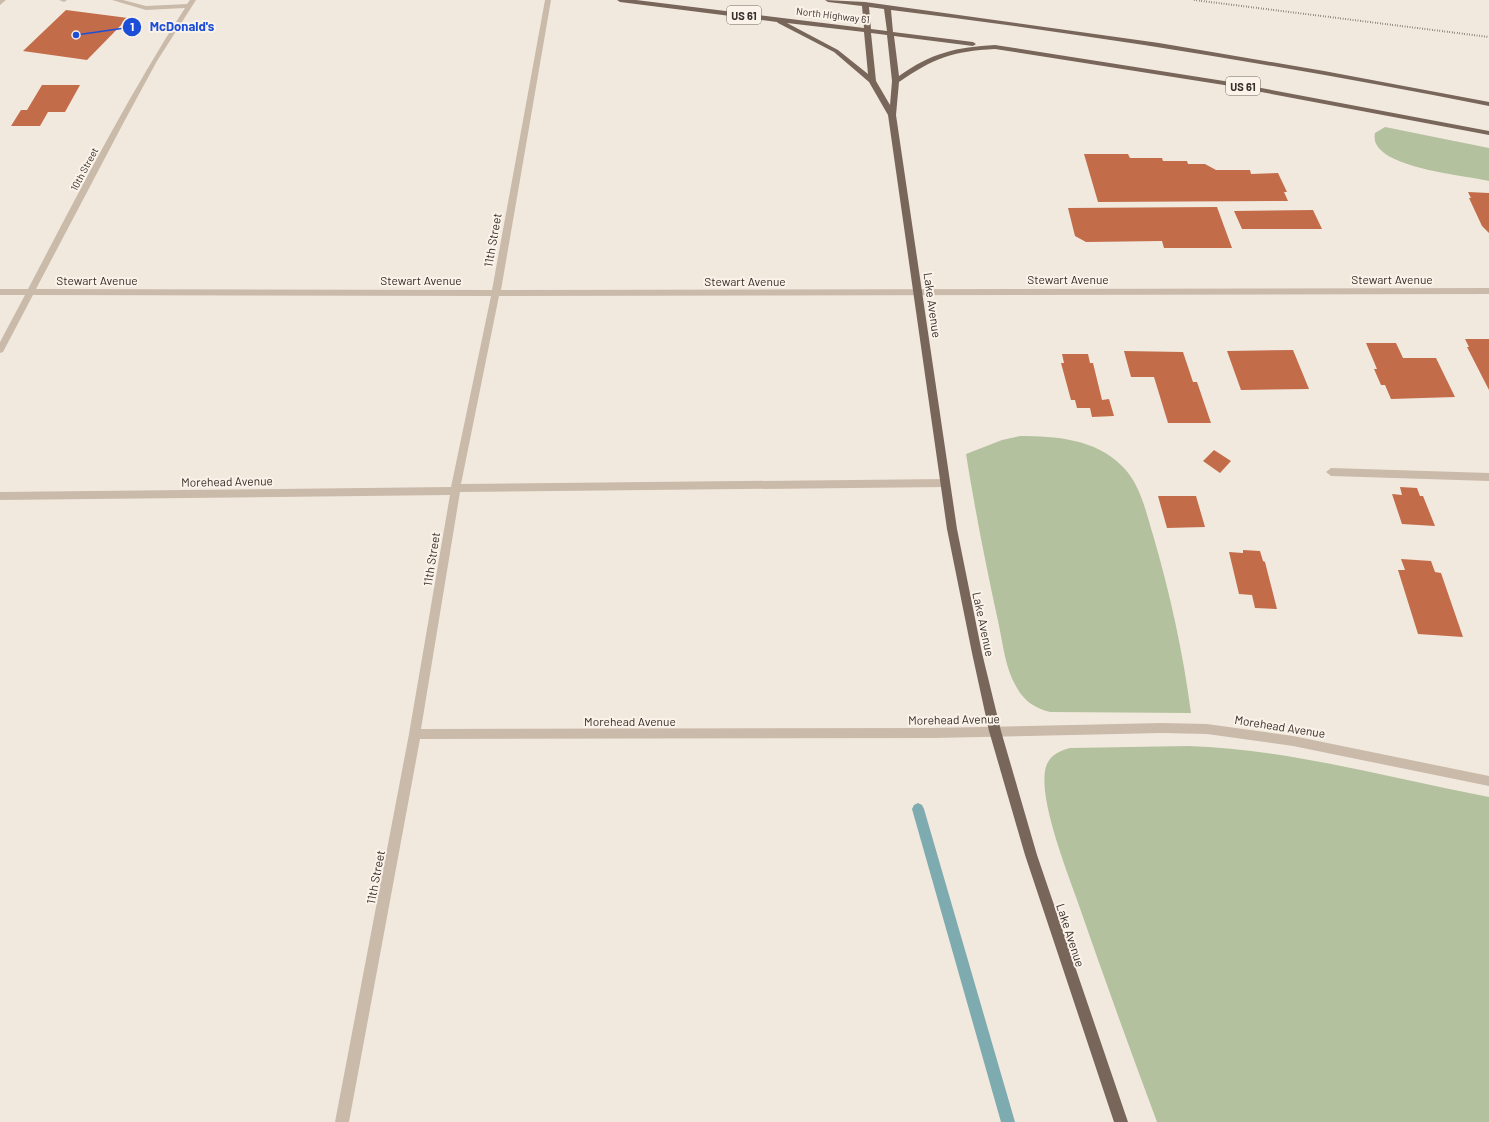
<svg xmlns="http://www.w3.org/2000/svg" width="1489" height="1122" font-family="Barlow,sans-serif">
<rect width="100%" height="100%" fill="#f2e9de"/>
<path fill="#b4c19e" d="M1385,127L1489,148V181C1467,175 1367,168 1375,133Z
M1020,436C1055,436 1096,439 1122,466C1140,483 1146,512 1153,535C1170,593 1183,652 1191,713L1050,712C1035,708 1025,702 1017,688C1005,669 1003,643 998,621C986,566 975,510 966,454L1002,440Z
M1188,746C1290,749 1389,778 1489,797V1122H1157C1129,1047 1102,972 1076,897C1065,866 1040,802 1045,771C1047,757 1058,751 1070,748Z"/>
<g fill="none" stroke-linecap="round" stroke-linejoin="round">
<path fill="#7dabaf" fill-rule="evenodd" d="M918,803L922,805L924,809L1015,1122H1001L912,809L914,805Z"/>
</g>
<path fill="#c36c4a" d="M66,10L128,18L87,60L23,51Z
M42,85H80L65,112H48L40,126H11L21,110H27Z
M1084,154H1128L1130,158H1162L1163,161H1187L1188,164H1205L1216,170H1250L1251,174L1278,173L1287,192H1284L1288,201L1098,202Z
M1468,192L1489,193V233L1482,226L1469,198H1471Z
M1217,207L1232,248H1164L1162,241L1086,242L1075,236L1068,208Z
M1313,210L1322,229H1242L1234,211Z
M1465,339H1489V390L1467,347H1469Z
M1366,343H1396L1403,358H1436L1455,397L1391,399L1385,385H1381L1374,369H1377Z
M1293,350L1309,389L1241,390L1227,351Z
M1124,351L1183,352L1193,382H1197L1211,423H1168L1154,377H1131Z
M1062,354H1088L1090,363H1093L1102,400L1109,399L1114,416L1092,417L1090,408H1077L1075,400H1071L1061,363H1064Z
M1214,450L1231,461L1220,473L1203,461Z
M1400,487L1417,488L1420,496H1423L1435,526L1402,524L1392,494L1402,495Z
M1158,496H1196L1205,527L1167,528Z
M1243,550L1260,551L1263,561L1265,562L1277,609L1255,608L1252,595L1239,594L1229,552L1243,553Z
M1401,559L1431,561L1435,572L1441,573L1463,637L1418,634L1398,570H1405Z"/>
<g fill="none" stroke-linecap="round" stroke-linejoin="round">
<path fill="#cabaaa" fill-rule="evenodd" d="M0,0H6L0,5Z
M59,0H67L64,2Z
M112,0H123L146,6L187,4L190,0H196L157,61L125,120L36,289L492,290L545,0H551L501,290L1489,288V294L499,296L461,484L945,479L950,483L945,487L460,492L421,729L933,728L1162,723L1207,724L1293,736L1489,776V786L1293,746L1207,734L1162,733L933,738L420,739L349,1122H335L409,734L450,495L0,500V492L451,487L491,296L33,295L3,352L0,353V342L25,295H0V289H28C78,194 126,99 185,8L146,10Z
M1331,468L1489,473V481L1331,476L1326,472Z"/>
<path fill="#79665b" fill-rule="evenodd" d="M617,0H636L864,28L862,6L828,2L825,0L865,2L1159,43L1324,71L1489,102V106C1291,67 1091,34 891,10L893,32L973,42L976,44L973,46L894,36L899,76C931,53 957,47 995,45L1224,81L1489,131V135L1224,85L995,49C953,51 934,58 899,82L896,115L957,529L982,653L1001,731L1037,855L1128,1122H1114L1025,855L989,731L972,653L947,529L888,115L869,82L834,52L778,23L777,22L620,2ZM869,7L884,9L887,31L871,29ZM787,23L864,32L868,74L838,50ZM871,33L887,35L892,81L890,105L876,81Z"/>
<path stroke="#382e29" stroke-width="2" stroke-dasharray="0.5 2" stroke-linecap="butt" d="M1194,0L1489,37"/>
</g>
<g text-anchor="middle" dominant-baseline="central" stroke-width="4" stroke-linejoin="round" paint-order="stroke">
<g font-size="10" fill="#382e29" stroke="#faf3ea">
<text transform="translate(833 15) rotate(7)">North Highway 61</text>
<text transform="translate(84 169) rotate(-62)">10th Street</text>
</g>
<g fill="#faf3ea" stroke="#726963" stroke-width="1">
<rect x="727" y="6" width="34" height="18" rx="3"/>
<rect x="1226" y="77" width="34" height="18" rx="3"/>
</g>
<g font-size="11" font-weight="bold" fill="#382e29">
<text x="744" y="15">US 61</text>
<text x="1243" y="86">US 61</text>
</g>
<g font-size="12" fill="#382e29" stroke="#faf3ea">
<text transform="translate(492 240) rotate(-80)">11th Street</text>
<text x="1068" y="279">Stewart Avenue</text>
<text x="1392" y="279">Stewart Avenue</text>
<text x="97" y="280">Stewart Avenue</text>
<text x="421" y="280">Stewart Avenue</text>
<text x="745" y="281">Stewart Avenue</text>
<text transform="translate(933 305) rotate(82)">Lake Avenue</text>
<text transform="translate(227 481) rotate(-1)">Morehead Avenue</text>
<text transform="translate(431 559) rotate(-81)">11th Street</text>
<text transform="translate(984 624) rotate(78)">Lake Avenue</text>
<text transform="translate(954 719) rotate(-1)">Morehead Avenue</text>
<text x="630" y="721">Morehead Avenue</text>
<text transform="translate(1280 726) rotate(9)">Morehead Avenue</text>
<text transform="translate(375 877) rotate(-79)">11th Street</text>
<text transform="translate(1071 935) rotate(72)">Lake Avenue</text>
</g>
</g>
<path fill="none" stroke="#1d4ed8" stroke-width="1.5" d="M76 35L132 27"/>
<g fill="#1d4ed8" stroke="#faf3ea" stroke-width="1.5">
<circle cx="76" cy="35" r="4"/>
<circle cx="132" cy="27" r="10"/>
</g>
<g font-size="12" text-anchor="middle" font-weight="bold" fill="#fff">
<text x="132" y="31">1</text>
</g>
<g font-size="13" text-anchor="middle" font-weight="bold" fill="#1d4ed8" stroke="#faf3ea" stroke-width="4" stroke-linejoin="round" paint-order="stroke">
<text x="182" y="31">McDonald's</text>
</g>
</svg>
